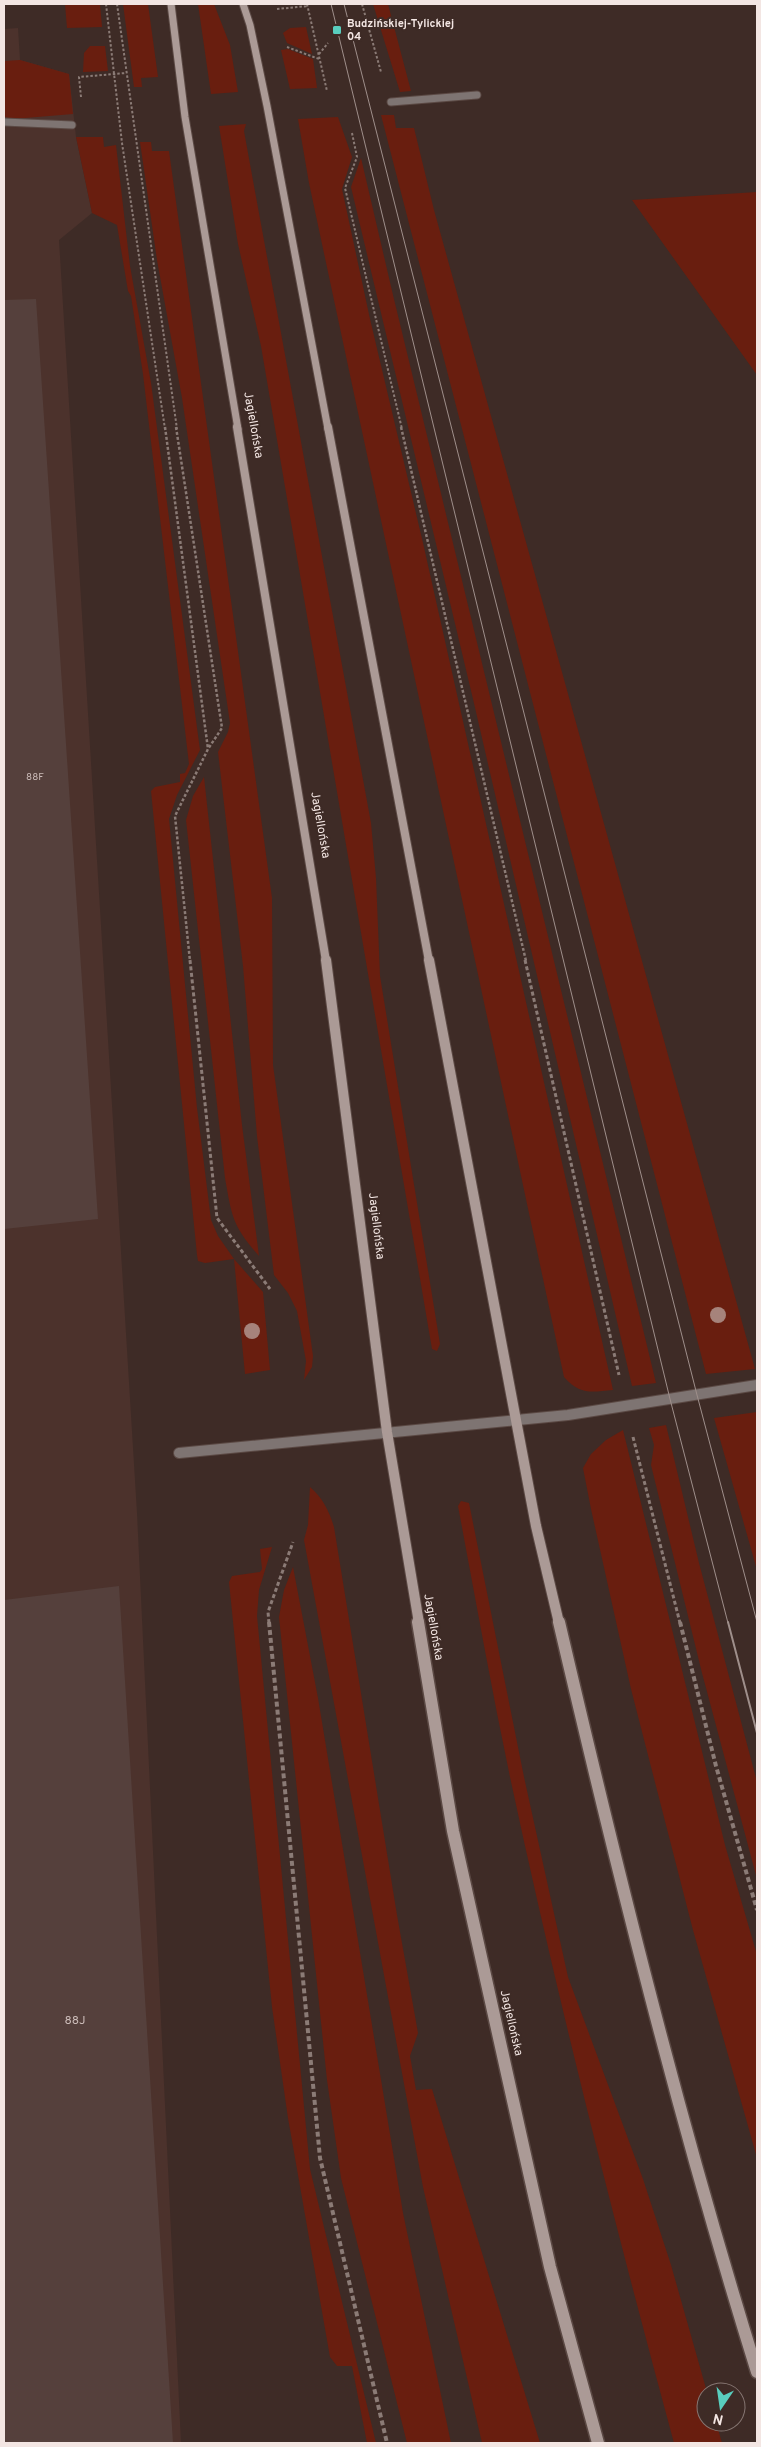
<svg xmlns="http://www.w3.org/2000/svg" width="761" height="2447" font-family="Overpass,sans-serif">
<rect width="100%" height="100%" fill="#3e2b26"/>
<path fill="#4c322c" d="M18,28L20,60L69,74L76,137L92,213L59,240L137,1513L181,2443H4V29Z"/>
<path fill="#691e0f" d="M65,4H100L102,27L67,28Z
M123,4H148L158,77L141,78L142,87H134Z
M198,4H214L230,45L238,92L211,94Z
M373,4H388L411,91L400,92Z
M306,27L312,54L287,43L283,33L290,28Z
M90,46H105L108,71L83,72L84,53Z
M288,49L313,59L317,88L290,89L281,50Z
M20,60L69,74L73,114L13,119L4,117V61Z
M381,115H394L396,128H414L434,210L755,1369L706,1374Z
M338,117L352,157L342,189L370,319L423,543L613,1390C591,1392 580,1395 564,1377L309,183L298,119Z
M246,124L244,131L254,186L371,823L376,878L380,976L440,1344L437,1351L432,1349L261,346L238,244L219,126Z
M76,137H103L104,147L116,145L130,266L151,383L200,750L177,795L169,819L197,1108L211,1220L218,1236L234,1259L263,1292L270,1370L245,1374L234,1259L205,1263L198,1261L197,1255L151,791L155,787L180,782V774L185,773L189,764L143,374L131,296L128,291L117,225L92,213Z
M140,142H151L152,151H169L272,898L273,1065L313,1356L312,1367L304,1380L306,1361L297,1311L288,1293L274,1275L257,1136L243,966L218,752L228,732L230,723L182,398L157,260Z
M361,158L393,295L656,1383L632,1386L473,699L351,187Z
M757,192V375L632,200Z
M204,777L242,1125L259,1256C232,1225 232,1217 225,1178L186,820L193,796Z
M757,1412V1570L714,1418Z
M666,1425L699,1563L757,1782V1879L702,1673L651,1465L654,1445L649,1428Z
M623,1430L725,1845L757,1955V2158L693,1930L631,1689L591,1509L583,1468L591,1454L606,1440Z
M310,1487C323,1498 329,1511 334,1527L397,1915L418,2033L410,2056L416,2090L432,2089L540,2443H482L423,2187L304,1540L308,1525Z
M461,1501L469,1503L524,1777L568,1977L643,2179L671,2265L707,2392L706,2422H716L722,2443H674C614,2222 558,2001 510,1777C491,1687 475,1596 458,1506Z
M272,1547L259,1590L257,1616L310,2169L376,2443H367L352,2366H337L330,2357L288,2118L272,2007L229,1582L232,1576L260,1572L262,1569L260,1549Z
M293,1567L318,1698L403,2213L451,2443H407L341,2178L327,2080L279,1617L284,1590Z"/>
<path fill="#55403c" d="M36,299L98,1219L4,1229V300Z
M119,1586L173,2443H4V1600Z"/>
<g fill="none" stroke-linecap="round" stroke-linejoin="round">
<defs>
<path id="lane-far1" d="M391,102L477,95
M4,122L72,125"/>
<path id="lane" d="M179,1453L568,1415L757,1385"/>
<path id="secondary-far3" d="M171,4L185,117L238,429
M243,4L250,25L267,106L328,429"/>
<path id="secondary-far2" d="M237,427L326,961
M328,427L429,961"/>
<path id="secondary-far1" d="M326,960L387,1432L419,1623
M429,960L536,1526L559,1623"/>
<path id="secondary" d="M418,1622L453,1831L550,2267L598,2443
M559,1622C618,1874 680,2125 757,2372"/>
</defs>
<use href="#lane-far1" stroke="#5b4944" stroke-width="9"/>
<use href="#lane" stroke="#5b4944" stroke-width="12"/>
<use href="#secondary-far3" stroke="#5b4944" stroke-width="9"/>
<use href="#secondary-far2" stroke="#5b4944" stroke-width="10"/>
<use href="#secondary-far1" stroke="#5b4944" stroke-width="12"/>
<use href="#secondary" stroke="#5b4944" stroke-width="15"/>
<path stroke="#8b7b76" stroke-width="2" stroke-dasharray="2.5 2" stroke-linecap="butt" d="M106,4L122,143L165,429
M117,4L177,429
M307,4L327,91
M362,4L381,72
M277,9L308,6
M287,47L319,59
M319,54L328,43
M81,97L79,77L126,73
M352,133L357,157L345,188L402,429"/>
<path stroke="#8b7b76" stroke-width="2.5" stroke-dasharray="3 2" stroke-linecap="butt" d="M165,427L208,749
M176,427L222,728L208,749L175,816L190,961
M401,427L526,961"/>
<path stroke="#8b7b76" stroke-width="3" stroke-dasharray="4 2.5" stroke-linecap="butt" d="M190,960L217,1218L270,1289
M525,960L619,1375
M633,1437L680,1623
M269,1623L268,1612L293,1542"/>
<path stroke="#8b7b76" stroke-width="4" stroke-dasharray="5 3" stroke-linecap="butt" d="M269,1622L320,2158L387,2443
M680,1622L716,1766L757,1910"/>
<use href="#lane-far1" stroke="#7e7472" stroke-width="7"/>
<use href="#lane" stroke="#7e7472" stroke-width="10"/>
<use href="#secondary-far3" stroke="#ab9a96" stroke-width="7"/>
<use href="#secondary-far2" stroke="#ab9a96" stroke-width="8"/>
<use href="#secondary-far1" stroke="#ab9a96" stroke-width="10"/>
<use href="#secondary" stroke="#ab9a96" stroke-width="12"/>
<path stroke="#9f8f8b" stroke-width="1" d="M331,4L670,1399L728,1623
M344,4L697,1395L757,1622"/>
<path stroke="#9f8f8b" stroke-width="2" d="M728,1622L757,1733"/>
</g>
<g fill="#a6837b">
<circle cx="718" cy="1315" r="8"/>
<circle cx="252" cy="1331" r="8"/>
</g>
<rect fill="#59cebe" stroke="#3e2b26" stroke-width="2" x="332" y="25" width="10" height="10" rx="2.5"/>
<g text-anchor="middle" dominant-baseline="central" stroke-width="4" stroke-linejoin="round" paint-order="stroke">
<g font-size="10" fill="#ccbcb9">
<text x="35" y="777">88F</text>
</g>
<g font-size="11" font-weight="bold" fill="#f3e6e3" stroke="#3e2b26" text-anchor="start">
<text x="347" y="24">Budzińskiej-Tylickiej<tspan x="347" dy="13">04</tspan></text>
</g>
<g font-size="12" fill="#f3e6e3" stroke="#3e2b26">
<text transform="translate(253 425) rotate(80)">Jagiellońska</text>
<text transform="translate(320 825) rotate(80)">Jagiellońska</text>
<text transform="translate(376 1226) rotate(83)">Jagiellońska</text>
<text transform="translate(433 1627) rotate(80)">Jagiellońska</text>
<text transform="translate(511 2023) rotate(77)">Jagiellońska</text>
</g>
<g font-size="12" fill="#ccbcb9">
<text x="75" y="2021">88J</text>
</g>
</g>
<rect width="761" height="2447" fill="none" stroke="#f3e6e3" stroke-width="10"/>
<g transform="translate(721 2407) rotate(193)"><circle r="24" fill="#3e2b26" stroke="#867672"/>
<path d="M0-4L9 19L0 12L-9 19Z" fill="#59cebe"/>
<text y="-8" font-size="14" font-weight="bold" text-anchor="middle" fill="#f3e6e3">N</text>
</g>
</svg>
